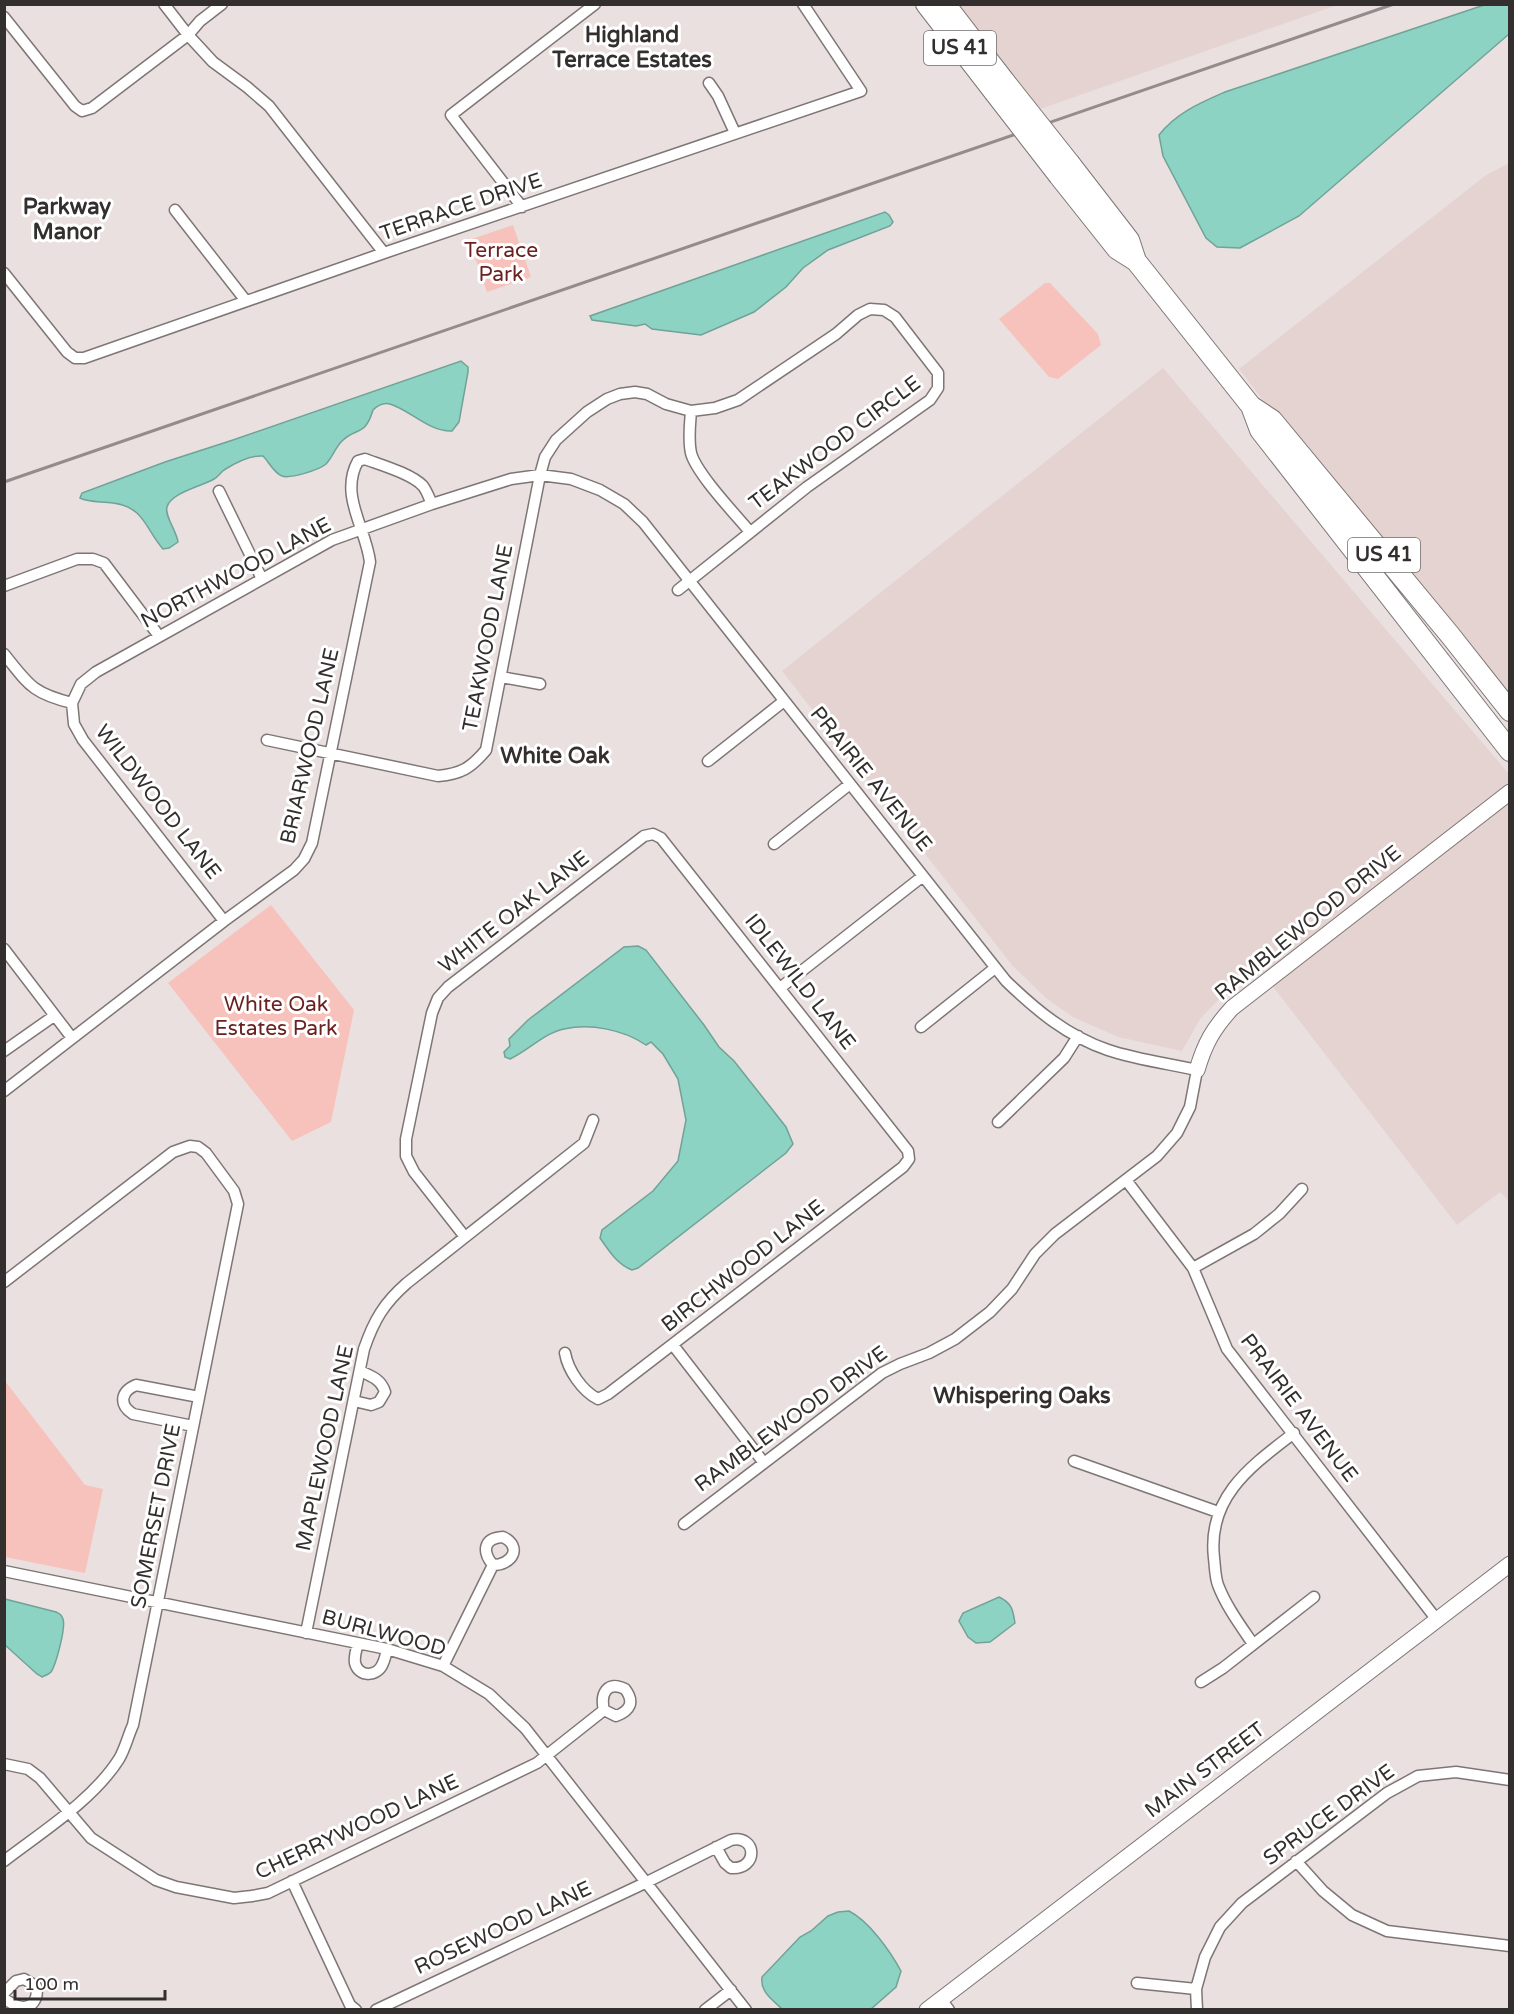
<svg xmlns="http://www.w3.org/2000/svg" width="1514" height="2014" font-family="'Varela Round',sans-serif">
<rect width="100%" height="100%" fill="#e9e0df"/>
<path fill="#e4d3d1" d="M960,5H1337L1040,109Z
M1509,163V701L1365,516L1273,413L1239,369L1485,176Z
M1163,368L1509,774V1201L1500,1192L1457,1225L1254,962L1200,1019L1182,1051L1118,1037L1073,1017L1046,998L1012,965L782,671Z"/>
<path fill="#f8c2bc" d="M513,225L531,277L487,292L469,240Z
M1045,283H1050L1098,334L1101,345L1058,379L1049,377L999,319Z
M271,905L354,1010L331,1122L292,1141L168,983Z
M5,1381L85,1485L103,1489L85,1573L5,1557Z"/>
<path fill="#8cd3c4" stroke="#71a297" stroke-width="1.5" d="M1487,4L1509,5V34L1299,216L1240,248L1217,247L1206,238L1163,156L1159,135C1176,113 1200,103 1225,92Z
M885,212L889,215L893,222L890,226L828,250L803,268L786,287L754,312L701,335L652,329L645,324L636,326L592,320L590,316Z
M461,361L468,367V372L459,422L452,431C429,432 410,410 390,404C383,402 377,406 373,410C365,437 356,427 342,441C335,448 332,458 326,464C319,470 290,479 282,476C274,473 269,462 263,456C250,455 235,463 224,470C220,473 218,477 214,479C202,486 170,493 167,507C164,515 177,532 178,542L169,548L163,549C145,528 144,507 113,503C102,501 90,503 80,498L82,493L165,462L233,440Z
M638,946L646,950L704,1025L719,1047L734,1061L786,1127L793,1144L786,1153L638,1268L632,1270C617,1264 609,1251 600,1238L602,1230L653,1191L678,1161L686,1120L678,1079L663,1054L651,1042L646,1045C624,1030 591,1023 564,1029C544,1033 528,1051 510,1059L505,1057L504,1052L510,1046L509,1039L528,1020L624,947Z
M999,1597C1012,1603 1013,1610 1015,1623L990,1642L976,1643L968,1637L959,1621L963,1613Z
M5,1599L56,1612C60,1614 61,1614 63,1619C66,1627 56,1665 51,1672C48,1675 46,1675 42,1677L37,1674L5,1645Z
M849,1911C869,1921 890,1951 901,1971L896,1987L871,2009H782C772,1999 760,1992 762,1977L800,1937L811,1931L828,1916L838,1912Z"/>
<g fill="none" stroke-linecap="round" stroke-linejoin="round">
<defs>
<path id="street" d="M164,4L188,35L213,62L247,87L269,106L384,253
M4,17L75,106L82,111L92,108L188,35L200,21L222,4
M709,83L718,96L735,133
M522,207L451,115L595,4
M175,210L246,301
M4,273L67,352L75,358H84L384,253L861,91L803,4
M691,411C690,425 688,439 691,453C696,473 736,515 750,532
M219,491L262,579
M4,586L77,559H93L104,563L159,636
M4,654C29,685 32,693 72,703
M501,677L540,684
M72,703L81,684L96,672L332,540L432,504L511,479L540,475L571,479L600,490L624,504L643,522L1006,981C1036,1010 1067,1036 1108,1050C1134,1059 1170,1064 1197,1070L1190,1107L1177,1133L1157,1156L1055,1234L1035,1254L1012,1289L990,1312L955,1339L929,1353L900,1364L882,1373L684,1524
M72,703L74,724L83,740L224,921
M267,740L438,776C461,774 471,768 486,750L540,475L545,457L556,440L587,412L607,399L620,394L635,392L647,394L666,404L691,411L715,408L738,400L836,334L858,315L870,309L884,310L895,317L938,373V388L930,400L807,487L678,590
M708,761L784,701
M774,844L850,784
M4,949L72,1038
M780,988L923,876
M921,1027L995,968
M4,1051L54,1016
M4,1091L224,921L294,870L304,859L312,843L370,562C366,528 339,495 358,461L365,459C381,465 412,474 423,486C427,491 429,498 432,504
M998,1122L1064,1058L1078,1036
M1126,1180L1193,1268L1227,1349L1437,1620
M465,1237L414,1172L406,1156V1139L432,1013L438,998L448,987L644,836L653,834L661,838L908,1151L909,1159L903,1167L608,1394L598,1399C582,1391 568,1370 565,1353
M1193,1268L1254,1234L1279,1214L1302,1189
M4,1282L173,1152L190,1146L198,1147L206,1153L234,1191L238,1204L133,1725C128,1736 125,1749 119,1759C93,1800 43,1831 4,1861
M673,1345L764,1463
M354,1401L371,1405L379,1402L385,1392C381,1379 371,1376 360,1371
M193,1426L133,1414C119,1405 120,1392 136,1385L199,1397
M1074,1461L1218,1512
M4,1571L387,1649L443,1666L489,1694L525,1728L746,2010
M306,1633L364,1349C374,1320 384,1303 407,1283L584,1143L593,1120
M358,1644C356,1650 354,1656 355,1663C359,1678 378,1677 383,1663C385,1659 386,1654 387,1649
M1253,1644C1240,1625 1226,1606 1218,1585C1215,1577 1215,1566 1214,1558C1207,1497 1251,1466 1294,1433
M443,1666L493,1565C482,1552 483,1538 503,1537C523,1547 512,1565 493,1565
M1201,1682L1223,1668L1314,1597
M4,1764L28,1769L40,1778L91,1838L156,1880L176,1887L234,1898L252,1896L268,1893L537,1763L604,1710L616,1716C630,1711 635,1702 625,1689C607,1680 600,1694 604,1710
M1296,1861L1323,1891L1352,1915L1387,1931L1510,1946
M292,1881L350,2005L356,2010
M1137,1983L1196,1989
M4,1993L16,1981L24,1979L36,1986C39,1998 32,2011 18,2006C13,2005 9,2001 4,1999
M941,1999L949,2010
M376,2010L647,1882L731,1840C757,1834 759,1870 731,1868L725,1863L716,1847
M705,2010L731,1990
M1197,2010L1196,1989L1205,1957L1220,1927L1242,1903L1387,1793L1418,1776L1456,1772L1510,1780"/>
<path id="secondary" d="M1197,1070C1205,1043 1213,1029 1232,1008L1510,792
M927,2010L1510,1564"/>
<path id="highway" d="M926,4L994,92
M945,4L1006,83
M1071,165L1129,240L1136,261
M1059,176L1117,249L1136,261L1251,406L1272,420L1450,635L1510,711
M1251,406L1260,430L1510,751"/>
</defs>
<use href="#street" stroke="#7e7675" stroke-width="13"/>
<use href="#secondary" stroke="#7e7675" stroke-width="17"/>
<use href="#highway" stroke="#7e7675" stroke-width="22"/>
<use href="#street" stroke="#fff" stroke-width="10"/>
<use href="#secondary" stroke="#fff" stroke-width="15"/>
<use href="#highway" stroke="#fff" stroke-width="20"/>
<path stroke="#938c8b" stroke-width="3" d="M4,482L1394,4"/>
<defs>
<path id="highway-bridge" d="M1006,83L1071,165
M994,92L1059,176"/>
</defs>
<use href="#highway-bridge" stroke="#7e7675" stroke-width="22" stroke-linecap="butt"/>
<use href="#highway-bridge" stroke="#fff" stroke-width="20"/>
</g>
<g text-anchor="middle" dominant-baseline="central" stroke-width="6" stroke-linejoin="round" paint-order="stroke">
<g fill="#fff" stroke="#706d6d" stroke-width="1.5">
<rect x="924" y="31" width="72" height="34" rx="4.5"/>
<rect x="1348" y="538" width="72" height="34" rx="4.5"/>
</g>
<g font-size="20" font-weight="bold" fill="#322f2e">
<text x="960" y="48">US 41</text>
<text x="1384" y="555">US 41</text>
</g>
<g font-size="21" fill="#322f2e" stroke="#fff">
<text transform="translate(461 207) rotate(-19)">TERRACE DRIVE</text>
<text transform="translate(835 443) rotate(-37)">TEAKWOOD CIRCLE</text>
<text transform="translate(236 573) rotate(-28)">NORTHWOOD LANE</text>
<text transform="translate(488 638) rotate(-79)">TEAKWOOD LANE</text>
<text transform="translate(310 746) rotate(-77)">BRIARWOOD LANE</text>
<text transform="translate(871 779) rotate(51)">PRAIRIE AVENUE</text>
<text transform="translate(158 802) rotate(52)">WILDWOOD LANE</text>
<text transform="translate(514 912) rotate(-38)">WHITE OAK LANE</text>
<text transform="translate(1308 923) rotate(-39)">RAMBLEWOOD DRIVE</text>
<text transform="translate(800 982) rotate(52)">IDLEWILD LANE</text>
<text transform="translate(743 1266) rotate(-38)">BIRCHWOOD LANE</text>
<text transform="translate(1299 1408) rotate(53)">PRAIRIE AVENUE</text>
<text transform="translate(791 1419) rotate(-36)">RAMBLEWOOD DRIVE</text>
<text transform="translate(325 1448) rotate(-78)">MAPLEWOOD LANE</text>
<text transform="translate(156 1516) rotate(-79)">SOMERSET DRIVE</text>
<text transform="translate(384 1633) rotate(15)">BURLWOOD</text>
<text transform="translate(1205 1770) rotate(-37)">MAIN STREET</text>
<text transform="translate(1329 1815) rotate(-36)">SPRUCE DRIVE</text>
<text transform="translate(357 1827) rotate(-25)">CHERRYWOOD LANE</text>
<text transform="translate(503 1928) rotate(-25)">ROSEWOOD LANE</text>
</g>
<g font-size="21" fill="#6a211f" stroke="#fff">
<text x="501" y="250">Terrace<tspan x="501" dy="24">Park</tspan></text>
<text x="276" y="1004">White Oak<tspan x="276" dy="24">Estates Park</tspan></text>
</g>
<g font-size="22" font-weight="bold" fill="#322f2e" stroke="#fff">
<text x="632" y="35">Highland<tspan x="632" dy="25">Terrace Estates</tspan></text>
<text x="67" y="207">Parkway<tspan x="67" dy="25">Manor</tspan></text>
<text x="555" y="756">White Oak</text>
<text x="1022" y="1396">Whispering Oaks</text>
</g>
</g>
<rect width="1514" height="2014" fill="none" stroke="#322f2e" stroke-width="12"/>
<path d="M15 1990v9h150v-9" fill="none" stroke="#322f2e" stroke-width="3"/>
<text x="24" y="1990" font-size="18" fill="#322f2e" stroke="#ffffff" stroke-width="4.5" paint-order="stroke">100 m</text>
</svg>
